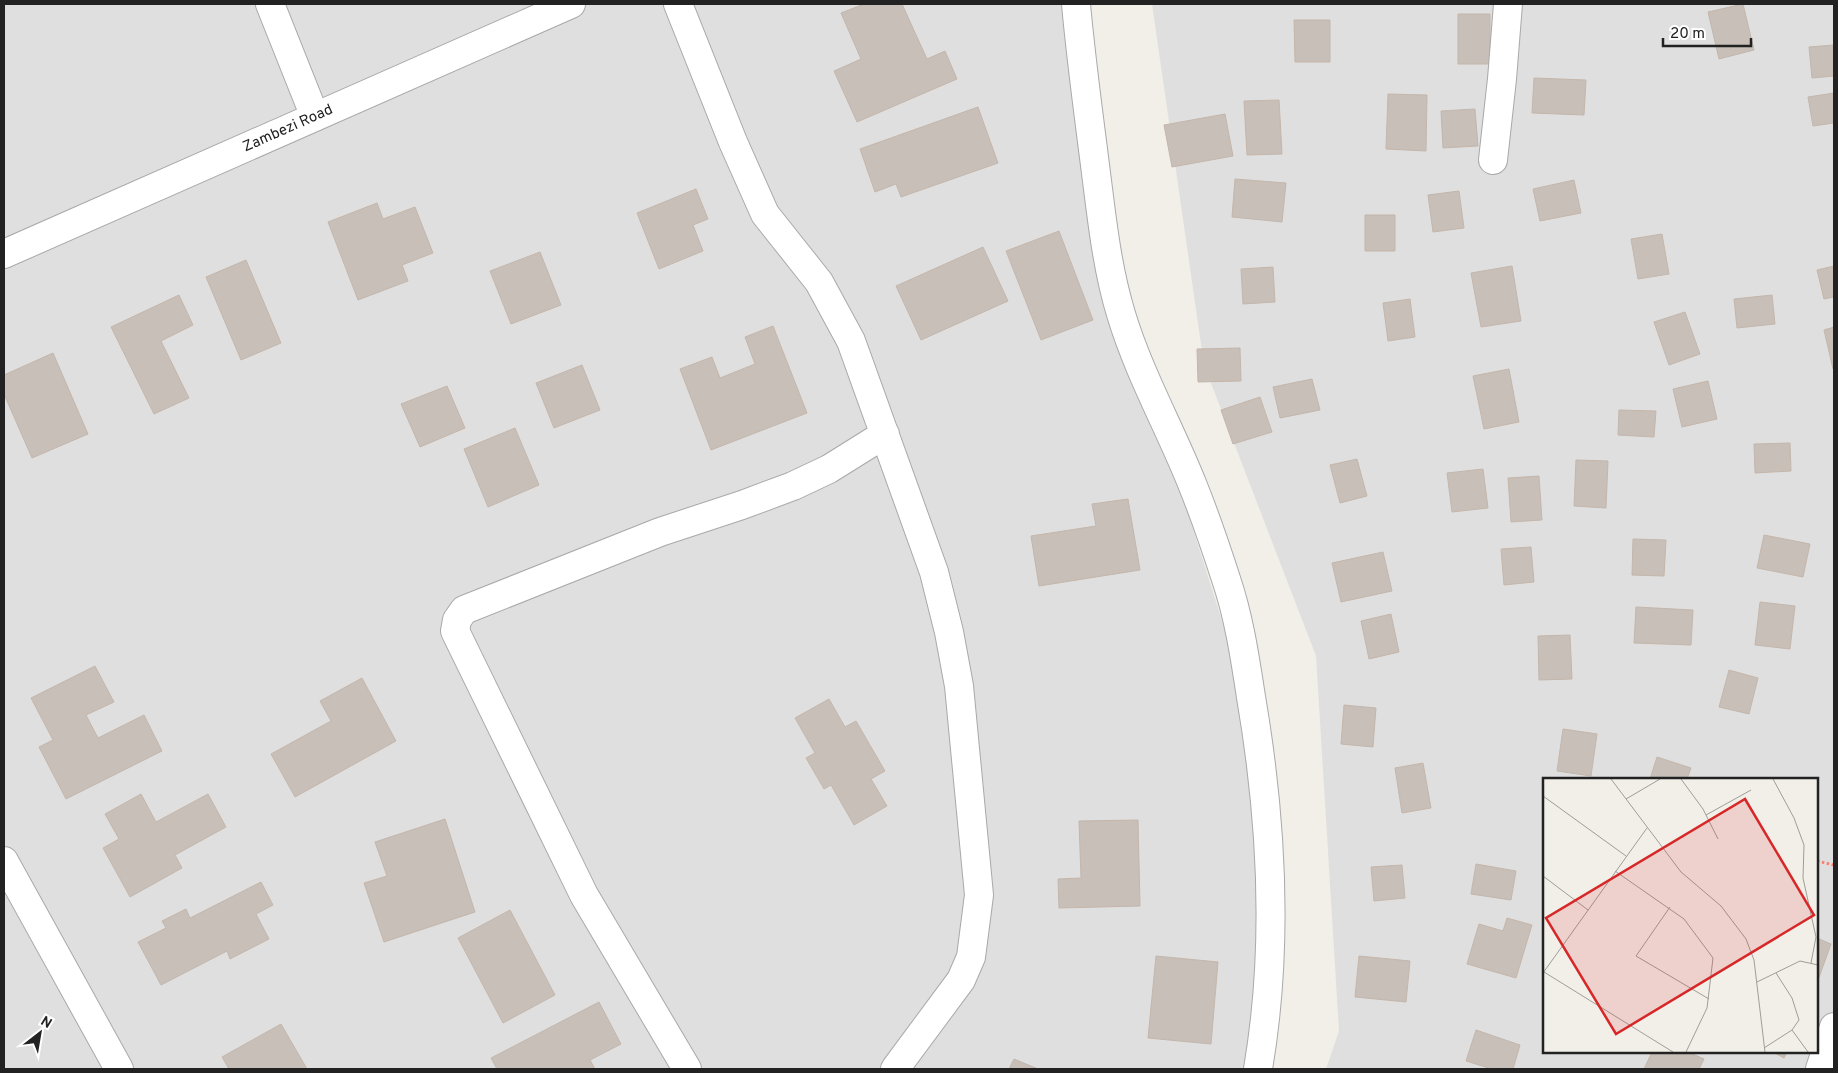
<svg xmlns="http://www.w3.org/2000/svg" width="1838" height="1073" font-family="Overpass,sans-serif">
<rect width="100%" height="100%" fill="#f2efe9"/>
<path fill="#e0dfdf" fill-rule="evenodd" d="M4,4H1081L1102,241L1259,738L1265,1069H4Z
M1152,4H1834V1069H1326L1339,1031L1316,656L1204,365ZM1544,779H1817V1052H1544Z"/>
<path fill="#c7bfb8" stroke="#c4b6ab" d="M864,4H902L927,59L945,51L957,79L857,122L834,71L861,59L841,13Z
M1743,4L1754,50L1719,59L1708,12Z
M1458,14H1490V64H1458Z
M1294,20H1330V62H1295Z
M1834,45V76L1812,78L1809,47Z
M1534,78L1586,80L1584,115L1532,113Z
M1834,93V123L1813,126L1808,97Z
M1388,94L1427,95L1426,151L1386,149Z
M1279,100L1282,154L1247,155L1244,101Z
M978,107L998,163L901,197L896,184L875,192L860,149Z
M1475,109L1478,146L1443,148L1441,111Z
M1225,114L1233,156L1172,167L1164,125Z
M1235,179L1286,183L1282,222L1232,217Z
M1574,180L1581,213L1540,221L1533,189Z
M696,189L708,219L693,225L703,251L659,269L637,213Z
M1459,191L1464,228L1433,232L1428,195Z
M377,203L383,219L415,207L433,253L402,265L408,281L358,300L328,222Z
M1365,215H1395V251H1365Z
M1059,231L1093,320L1041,340L1006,251Z
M1662,234L1669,274L1638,279L1631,239Z
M983,247L1008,301L921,340L896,286Z
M540,252L561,305L511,324L490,271Z
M246,260L281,343L241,360L206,277Z
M1512,266L1521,321L1481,327L1471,273Z
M1834,266V297L1824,299L1817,270Z
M1273,267L1275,302L1243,304L1241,269Z
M179,295L193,325L161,341L189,398L154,414L111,327Z
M1772,295L1775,324L1737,328L1734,299Z
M1410,299L1415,337L1388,341L1383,303Z
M1685,312L1700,354L1669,365L1654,322Z
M773,326L807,413L711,450L680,369L712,357L720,378L755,364L745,337Z
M1834,327V369H1833L1824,330Z
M1240,348L1241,381L1198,382L1197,349Z
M53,353L88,434L32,458L4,394V375Z
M582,365L600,410L554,428L536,383Z
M1509,369L1519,422L1484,429L1473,376Z
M1312,379L1320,410L1280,418L1273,387Z
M1708,381L1717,419L1682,427L1673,389Z
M447,386L465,428L420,447L401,404Z
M1260,397L1272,432L1233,444L1221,410Z
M1619,410L1656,411L1654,437L1618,435Z
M515,428L539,485L488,507L464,449Z
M1790,443L1791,471L1755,473L1754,444Z
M1357,459L1367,496L1340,503L1330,465Z
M1576,460L1608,461L1606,508L1574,506Z
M1483,469L1488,508L1452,512L1447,473Z
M1539,476L1542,520L1511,522L1508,478Z
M1128,499L1140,570L1039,586L1031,536L1096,526L1092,504Z
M1764,535L1810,544L1803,577L1757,568Z
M1633,539L1666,540L1664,576L1632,575Z
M1531,547L1534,582L1504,585L1501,549Z
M1383,552L1392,591L1341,602L1332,563Z
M1760,602L1795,606L1790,649L1755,645Z
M1636,607L1693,610L1691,645L1634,643Z
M1391,614L1399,652L1369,659L1361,621Z
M1570,635L1572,679L1539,680L1538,636Z
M95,666L114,702L86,715L98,738L144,715L162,751L66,799L39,747L53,740L31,698Z
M1729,670L1758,678L1749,714L1719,707Z
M362,678L396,741L295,797L271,754L331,721L320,701Z
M829,699L845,727L856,721L885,771L871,779L887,806L854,825L831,785L824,789L806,758L815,753L795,718Z
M1344,705L1376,708L1373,747L1341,744Z
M1563,729L1597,734L1591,776L1557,771Z
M1657,757L1691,768L1687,779H1650Z
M1423,763L1431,808L1402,813L1395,768Z
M141,794L156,822L208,794L226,827L175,855L182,868L130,897L103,848L119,839L105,814Z
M445,819L475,912L384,942L364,883L387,876L375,842Z
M1138,820L1140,906L1059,908L1058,879L1081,878L1079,821Z
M1476,864L1516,871L1511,900L1471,894Z
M1402,865L1405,898L1374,901L1371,867Z
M261,882L273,905L256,914L269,939L230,959L227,951L161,985L138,942L166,928L162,921L186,909L190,918Z
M510,910L555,995L503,1023L458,938Z
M1507,918L1532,925L1516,978L1467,964L1479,924L1503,931Z
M1817,938L1831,944L1817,983Z
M1156,956L1218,962L1211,1044L1148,1038Z
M1359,956L1410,961L1406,1002L1355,997Z
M599,1002L621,1044L590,1060L595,1069H497L491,1058Z
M281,1024L307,1069H229L222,1057Z
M1476,1030L1520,1045L1513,1069H1492L1466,1061Z
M1652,1052H1688L1704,1059L1699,1069H1644Z
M1773,1052H1787L1784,1058Z
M1014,1059L1038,1069H1009Z"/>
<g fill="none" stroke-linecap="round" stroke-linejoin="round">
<defs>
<path id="minor" d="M270,4L315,117
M678,4L733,142L765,214L819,282L851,341L934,572L949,632L959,686L979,895L971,957L961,980L895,1069
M1076,4C1081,60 1089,117 1096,173C1102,220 1107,268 1121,314C1139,374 1170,428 1193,486C1205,516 1216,548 1226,579C1239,617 1245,658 1251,697C1272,820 1279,946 1258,1069
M1493,160L1502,79L1508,4
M4,254L571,4
M4,861L119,1069
M687,1069L584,895L455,631L457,620L464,610L660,532L742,505L793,486L829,469L885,434
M1820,1069L1834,1027"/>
</defs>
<use href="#minor" stroke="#a9a9a9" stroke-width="30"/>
<path stroke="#fa8072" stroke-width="3" stroke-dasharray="2.5 2.5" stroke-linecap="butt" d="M1817,861L1834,865"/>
<use href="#minor" stroke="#fff" stroke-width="28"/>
</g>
<g text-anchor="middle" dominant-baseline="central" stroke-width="4" stroke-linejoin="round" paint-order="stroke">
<g font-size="15" fill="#222" stroke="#fff">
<text transform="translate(288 129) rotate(-24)">Zambezi Road</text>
</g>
</g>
<g transform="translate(1543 778)">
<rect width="275" height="275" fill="#f2efe9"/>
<path fill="none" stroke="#9f9d99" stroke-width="1" d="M68,1L138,94L178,128L203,161L211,182L222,274M138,1L160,31L175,61M230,1L251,40L261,67L260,100L273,159L268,185M0,18L83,78M83,21L117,1M163,37L208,12M72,93L141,141L170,180L164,230L143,274M0,98L45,132M127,129L93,178L166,221M1,194L130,274M0,195L104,50M214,204L257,183L275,187M249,252L265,274M221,270L249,252L256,242L249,220L233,195"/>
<path fill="#d62828" fill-opacity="0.15" stroke="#d62828" stroke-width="2.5" d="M202,21L271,137L73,256L3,140Z"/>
<rect width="275" height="275" fill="none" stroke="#222" stroke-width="2.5"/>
</g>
<rect width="1838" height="1073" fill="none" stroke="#222222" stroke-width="10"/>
<g transform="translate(40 1033) rotate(31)" stroke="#ffffff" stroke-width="4" paint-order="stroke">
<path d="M0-4L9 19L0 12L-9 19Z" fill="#222222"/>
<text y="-8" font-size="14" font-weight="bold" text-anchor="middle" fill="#222222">N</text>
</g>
<path d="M1663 38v8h88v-8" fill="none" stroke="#222222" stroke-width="2.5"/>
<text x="1670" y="38" font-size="15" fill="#222222" stroke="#ffffff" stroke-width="4" paint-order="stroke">20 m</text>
</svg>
